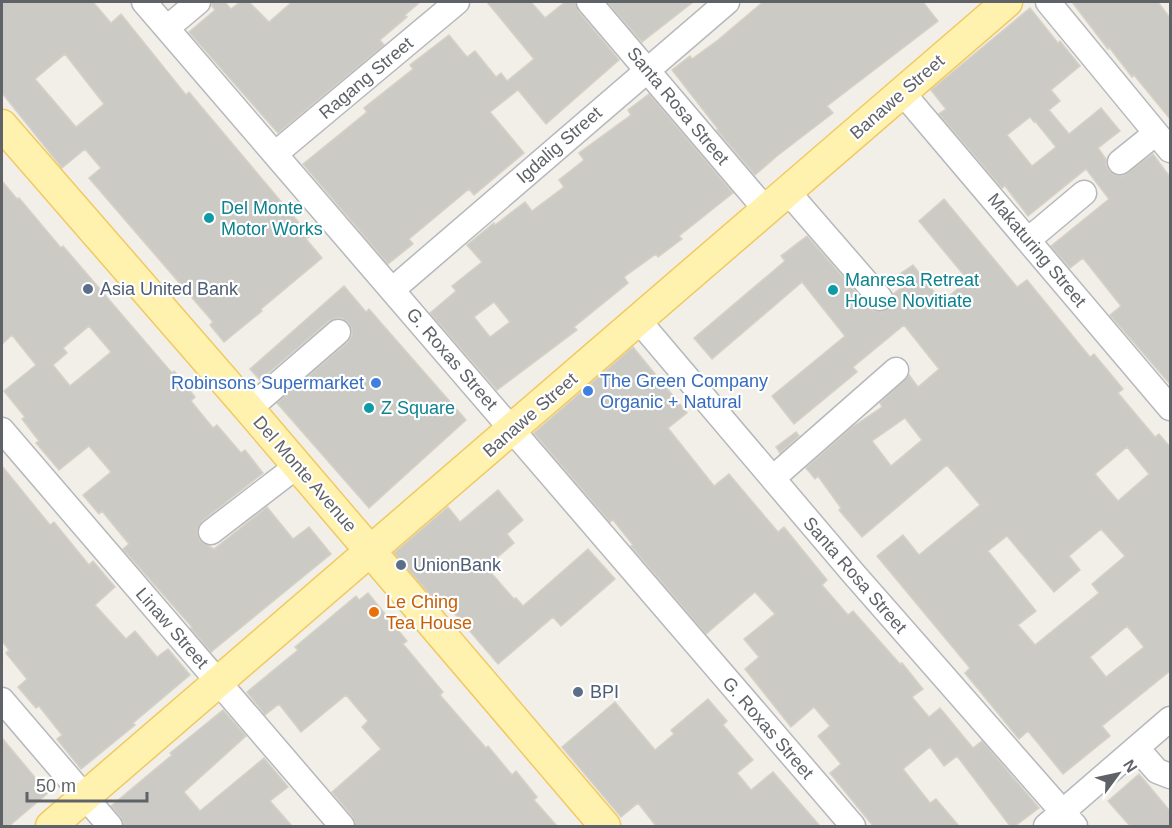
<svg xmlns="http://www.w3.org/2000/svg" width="1172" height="828" font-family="Helvetica,sans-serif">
<rect width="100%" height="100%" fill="#f1efe8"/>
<path fill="#cccac5" stroke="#d6d1c6" stroke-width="1.5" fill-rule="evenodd" d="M2,2H93L111,23L121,14L186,95L189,92L310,236L306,239L322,258L261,309L262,311L224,342L210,325L213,322L89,178L101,168L85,149L62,168L2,93ZM65,54L104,104L76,127L35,79Z
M212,2H225L231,9L240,2H249L269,22L292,2H420L405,15L407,17L380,40L384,45L278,133L189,32L215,10L212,6Z
M487,2H531L545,18L565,2H575L578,11L619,60L546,124L518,90L490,112L524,153L474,195L469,189L409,239L413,244L388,264L303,164L367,112L364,108L413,69L410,65L449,35L467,57L475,51L496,77L501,73L507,81L534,59Z
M607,2H693L642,42Z
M763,2H923L938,21L827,106L833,113L777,156L755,175L717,130L718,129L672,70L690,56L692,59L718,40Z
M1072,2H1158L1170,18V119L1134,75L1132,77L1109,47L1108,49Z
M1030,8L1058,43L1060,41L1080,66L1051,90L1060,101L1049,110L1069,134L1101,108L1120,131L1098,148L1106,159V165L1109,171L1115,175L1123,176L1153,154L1170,177V384L1110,315L1121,306L1083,258L1070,268L1051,246L1109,199L1086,169L1028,216L1005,186L1002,188L939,114L946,109L931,90ZM1030,117L1034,122L1035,121L1056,147L1032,166L1007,135Z
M649,94L733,193L679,236L682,239L658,257L656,254L624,277L628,283L574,327L577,330L497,390L430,313L456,291L452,286L482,262L467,245L494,223L495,225L525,202L532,211L564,187L559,180L584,160L579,153L631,115L628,110ZM494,302L510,322L490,337L474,317Z
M2,181L17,199L19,198L61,248L63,246L172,373L174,371L195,397L191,401L213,428L217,425L241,453L245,450L263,473L202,521L197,530L200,541L214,549L267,507L293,539L309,527L331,554L211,652L191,628L192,627L123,549L129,544L102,511L99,514L83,495L111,472L89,446L59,470L36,443L39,441L22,419L25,417L4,391L36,365L12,335L2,344ZM89,326L111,352L70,386L53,365L67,353L63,348Z
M944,199L1017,287L1027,280L1090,357L1094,354L1123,389L1118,393L1155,437L1159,434L1170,447V671L1102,726L1110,736L1063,774L1028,731L1019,739L965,673L970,668L877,556L903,535L919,555L980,505L947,465L862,537L839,510L841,508L818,476L815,479L806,468L851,428L882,407L880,403L909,375L918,387L939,369L904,325L853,367L857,372L794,424L772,396L845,336L802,282L712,359L694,338L785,261L781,256L807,236L869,307L875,311L882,312L890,308L894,302L893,294L907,283L900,274L913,265L942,302L968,280L919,221ZM905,418L922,440L891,466L872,441ZM1127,447L1149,474L1118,501L1095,474ZM1101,529L1125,556L1092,584L1099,593L1035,645L1018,625L1036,611L988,551L1007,536L1054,592L1080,570L1069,556ZM1127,626L1144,647L1106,677L1090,657Z
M344,286L366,312L369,309L466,420L369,508L277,403L348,342L352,336V330L349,323L342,318H336L329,321L260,380L250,369Z
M633,347L687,413L668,428L714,486L729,474L778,532L784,527L827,580L822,585L848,615L853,611L900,664L902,663L923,689L912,697L929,717L940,708L973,748L982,741L1039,808L1015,826H1010L957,756L944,766L930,747L903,769L930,803L936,799L959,826H873L830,773L841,764L818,736L830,726L814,707L791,727L745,669L759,657L744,639L775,614L755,592L706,634L631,546L633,545L613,520L610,522L534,433Z
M796,432L799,436L780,453L776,447Z
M2,466L50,525L54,522L89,565L93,561L115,587L95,605L126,639L135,631L157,657L168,649L190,675L133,723L135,725L81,769L57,739L62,735L39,706L36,708L18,687L27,679L6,653L9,650L2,641Z
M498,490L523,520L507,534L514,543L486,567L514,599L516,598L523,606L588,549L615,579L561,626L553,617L498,664L437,593L432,597L394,553L448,507L460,522Z
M368,593L407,641L403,644L443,692L440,695L486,748L488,746L512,775L516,771L537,797L534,800L557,826H356L353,817L332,792L381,749L362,727L368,721L346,695L301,732L279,704L265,715L259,707L247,692L298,650L295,647L356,596L359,600Z
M708,699L727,721L723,725L753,760L737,773L751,790L773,772L820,826H656L638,803L621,817L562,747L615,702L655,750L674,734L671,730Z
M223,710L246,736L184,792L200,811L264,758L288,787L270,801L292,826H124L121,817L111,806L172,755L170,753Z
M2,738L48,793L9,826H2Z
M1139,774L1170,811V826H1130L1108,801Z"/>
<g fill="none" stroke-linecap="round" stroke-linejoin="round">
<defs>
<path id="minor" d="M144,2L853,826
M589,2L766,210
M1048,2L1170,150
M167,28L198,2
M902,92L1170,408
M275,154L457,2
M1120,162L1156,133
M788,192L880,298
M1028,240L1084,193
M392,290L727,2
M639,321L853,573L1075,826
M249,409L338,332
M2,430L342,826
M773,478L896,370
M211,532L297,466
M2,700L110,826
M1137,748L1157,771L1170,776
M1046,826L1170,719"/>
<path id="major" d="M2,125L249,409L605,826
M51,826L1007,2"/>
</defs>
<use href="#minor" stroke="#b5b8bc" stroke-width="27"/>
<use href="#major" stroke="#f2c960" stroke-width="33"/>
<use href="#minor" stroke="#fff" stroke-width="24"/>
<use href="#major" stroke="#fff2af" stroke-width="30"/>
</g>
<g fill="#0f9aa8" stroke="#fff" stroke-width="2">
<circle cx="209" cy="218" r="6"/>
<circle cx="833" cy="290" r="6"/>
<circle cx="369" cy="408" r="6"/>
</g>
<g fill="#5c6f8a" stroke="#fff" stroke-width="2">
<circle cx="88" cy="289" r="6"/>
<circle cx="401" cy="565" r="6"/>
<circle cx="578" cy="692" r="6"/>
</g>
<g fill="#3f7fe0" stroke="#fff" stroke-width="2">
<circle cx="376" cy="383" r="6"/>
<circle cx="588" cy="391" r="6"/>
</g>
<circle fill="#e8710a" stroke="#fff" stroke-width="2" cx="374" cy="612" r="6"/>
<g text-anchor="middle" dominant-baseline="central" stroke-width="4.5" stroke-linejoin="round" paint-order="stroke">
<g font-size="18" fill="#5f6368" stroke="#fff">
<text transform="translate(366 78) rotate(-40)">Ragang Street</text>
<text transform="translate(897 97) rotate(-41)">Banawe Street</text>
<text transform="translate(678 106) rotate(50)">Santa Rosa Street</text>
<text transform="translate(559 145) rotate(-41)">Igdalig Street</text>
<text transform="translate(1037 250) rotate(50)">Makaturing Street</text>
<text transform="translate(452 359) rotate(49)">G. Roxas Street</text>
<text transform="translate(530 415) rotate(-41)">Banawe Street</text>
<text transform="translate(305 474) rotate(49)">Del Monte Avenue</text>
<text transform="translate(855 575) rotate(49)">Santa Rosa Street</text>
<text transform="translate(172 628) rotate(49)">Linaw Street</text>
<text transform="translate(768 728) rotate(49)">G. Roxas Street</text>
</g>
<g font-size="18" fill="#0d838f" stroke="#fff" text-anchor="start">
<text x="221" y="208">Del Monte<tspan x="221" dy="21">Motor Works</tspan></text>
<text x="845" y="280">Manresa Retreat<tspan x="845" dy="21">House Novitiate</tspan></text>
<text x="381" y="408">Z Square</text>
</g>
<g font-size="18" fill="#4e5e75" stroke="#fff" text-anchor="start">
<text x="100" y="289">Asia United Bank</text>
<text x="413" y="565">UnionBank</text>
<text x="590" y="692">BPI</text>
</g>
<g font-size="18" fill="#366cbe" stroke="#fff" text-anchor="start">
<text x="600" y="381">The Green Company<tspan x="600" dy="21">Organic + Natural</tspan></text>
<text x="364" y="383" text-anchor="end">Robinsons Supermarket</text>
</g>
<g font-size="18" fill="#c56008" stroke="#fff" text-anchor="start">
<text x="386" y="602">Le Ching<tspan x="386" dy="21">Tea House</tspan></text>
</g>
</g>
<rect width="1172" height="828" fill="none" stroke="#5f6368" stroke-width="6"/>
<g transform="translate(1118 774) rotate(57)" stroke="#ffffff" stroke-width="4.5" paint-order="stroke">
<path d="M0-4.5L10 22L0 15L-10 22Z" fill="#5f6368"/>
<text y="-9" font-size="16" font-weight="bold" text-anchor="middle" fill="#5f6368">N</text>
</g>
<path d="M27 792v9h120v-9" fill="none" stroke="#5f6368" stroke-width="3"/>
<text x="36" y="792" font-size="18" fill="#5f6368" stroke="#ffffff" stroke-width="4.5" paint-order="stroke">50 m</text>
</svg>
